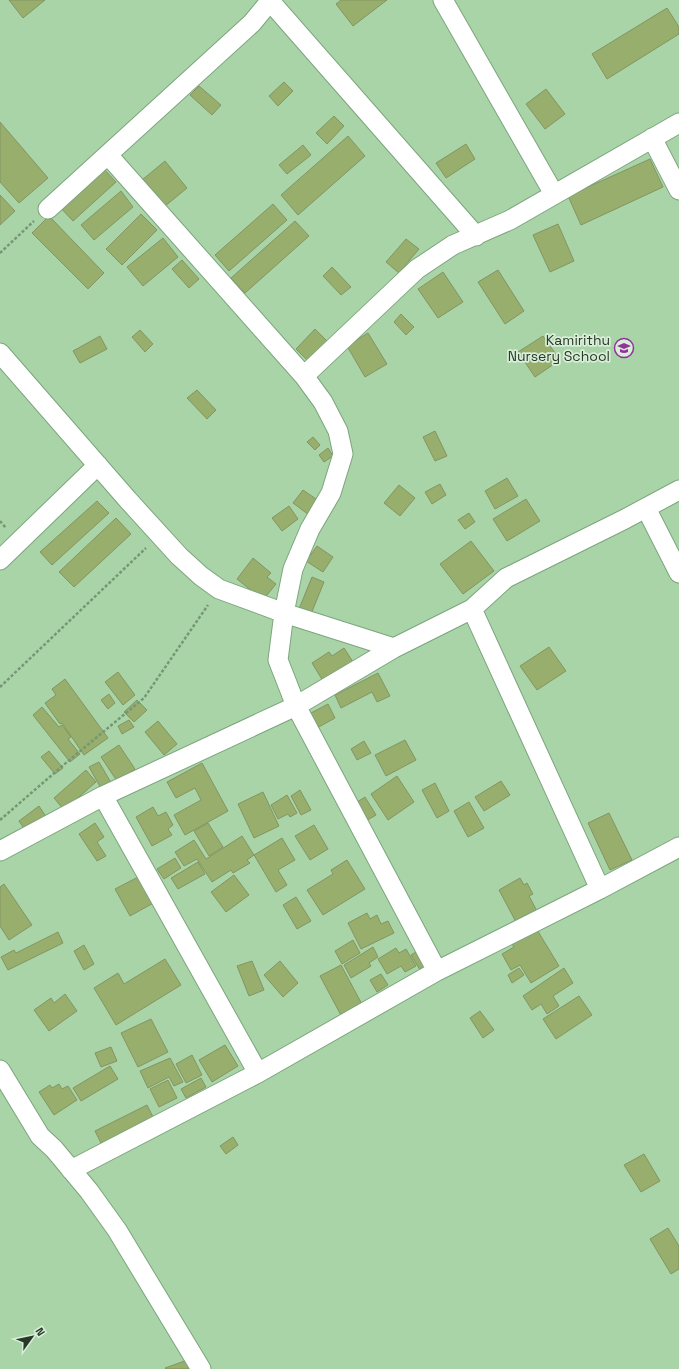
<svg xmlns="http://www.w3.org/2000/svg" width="679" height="1369" font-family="'Space Grotesk',sans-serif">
<rect width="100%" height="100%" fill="#a9d4a8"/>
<path fill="#97ae6d" stroke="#839562" d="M9,0H45L23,18Z
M341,0H387L353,26L336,4Z
M667,8L679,27V34L607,79L592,54Z
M284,82L293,91L278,106L269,96Z
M199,86L221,105L212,115L190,95Z
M546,89L565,114L545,129L526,104Z
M334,116L344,126L327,144L316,133Z
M0,122L48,178L19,203L0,182Z
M348,136L365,156L298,215L281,195Z
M466,144L475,159L446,178L436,163Z
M303,145L311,155L287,174L279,165Z
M650,159L663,187L581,225L568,196Z
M165,161L187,188L164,207L142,180Z
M101,166L116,182L73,221L58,205Z
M121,191L133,207L94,240L81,225Z
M0,195L15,211L0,225Z
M273,204L287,220L229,271L215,255Z
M141,214L157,230L122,265L106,249Z
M49,216L104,273L88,289L32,233Z
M295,221L309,236L245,293L231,278Z
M558,224L574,261L550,272L533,235Z
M163,238L178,257L143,286L127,267Z
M406,239L419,249L399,273L386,262Z
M182,260L199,279L189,288L172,269Z
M332,267L351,287L341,295L323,276Z
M498,270L524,311L505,324L478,282Z
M443,272L463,302L438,318L418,289Z
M401,314L414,327L406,335L394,322Z
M315,329L328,342L308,361L296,349Z
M140,330L153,344L145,352L132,337Z
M368,333L387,364L365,377L347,346Z
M100,336L107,349L80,363L73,351Z
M543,336L560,360L535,377L518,352Z
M197,390L216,410L207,419L187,398Z
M435,431L447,456L435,461L423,437Z
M313,437L320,445L315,450L307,442Z
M328,448L333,456L324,462L319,455Z
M507,478L518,496L495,509L485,491Z
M440,484L446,495L432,504L425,492Z
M399,485L415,498L400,516L384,503Z
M303,490L319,501L309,515L293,503Z
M526,499L540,521L507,541L493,519Z
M97,501L109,513L52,565L40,552Z
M289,506L298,519L282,531L272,518Z
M469,513L475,522L465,529L458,520Z
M116,518L131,534L74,587L59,572Z
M471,541L494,571L463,594L440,564Z
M317,546L333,557L323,572L306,561Z
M253,558L271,573L267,577L276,584L263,600L237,579Z
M312,577L324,582L311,614L299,609Z
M549,647L566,671L537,690L520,666Z
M344,648L353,662L323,681L312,663L329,652L332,656Z
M118,672L135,695L123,705L105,682Z
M378,673L390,696L377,702L372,692L341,708L335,695Z
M65,679L108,738L84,755L62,723L60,724L45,703L56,695L52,689Z
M109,694L115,703L108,709L101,700Z
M137,700L147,710L134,722L124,712Z
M328,704L335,718L317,728L309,714Z
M42,707L59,727L62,725L71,737L68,739L80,754L70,762L33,715Z
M129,720L134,727L122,734L118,726Z
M158,721L177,744L164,755L145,732Z
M405,740L416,760L386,776L375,755Z
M364,741L371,753L357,760L351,749Z
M119,745L135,769L117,781L101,757Z
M49,751L63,768L55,774L41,757Z
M99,762L117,793L107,799L89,767Z
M202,763L228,811L185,835L174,815L201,800L195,788L176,798L167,782Z
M86,770L96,782L64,810L54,798Z
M397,776L414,802L388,820L371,794Z
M501,781L510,795L484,811L475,797Z
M435,783L449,811L437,818L422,790Z
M300,790L311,810L301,815L291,796Z
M263,792L279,826L254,838L238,804Z
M287,795L297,813L290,817L288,814L278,819L271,805Z
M365,797L376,815L364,822L354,804Z
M469,802L484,828L468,837L454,811Z
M39,806L47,818L27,833L19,821Z
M153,807L158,816L166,812L173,825L168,829L172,835L152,846L136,817Z
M609,813L632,860L610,870L588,823Z
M95,823L104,837L97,842L106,856L97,861L79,834Z
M208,823L223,847L209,856L194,831Z
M314,825L328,849L310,860L295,836Z
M242,836L254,855L247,860L250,863L233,873L231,870L212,882L197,859L184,866L175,852L194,840L206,859Z
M282,838L295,860L278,870L287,885L276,892L254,855Z
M175,858L181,868L164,879L157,869Z
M347,860L365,889L323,915L307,890L333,874L331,870Z
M198,862L205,874L178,889L171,878Z
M142,875L157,901L130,916L115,889Z
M234,875L249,895L226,912L211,892Z
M520,878L524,885L527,883L533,894L529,896L537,911L516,922L499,890Z
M4,884L32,925L9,940L0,926V887Z
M296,897L311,921L297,929L283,905Z
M367,913L370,919L377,915L381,924L388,921L394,933L361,949L348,923Z
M536,928L559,966L531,983L520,965L511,970L502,954L514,947L511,943Z
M58,932L63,943L8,970L1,957L14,950L16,953Z
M353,940L360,953L342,964L335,951Z
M84,945L94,964L84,970L74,951Z
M373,947L378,957L369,963L371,966L351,978L344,965Z
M396,948L399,953L406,949L416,966L405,972L401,966L387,974L378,959Z
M419,950L430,968L422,973L411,955Z
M165,959L181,985L116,1025L94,988L118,973L124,984Z
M252,961L264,990L249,996L237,966Z
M280,961L298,983L283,997L264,975Z
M341,965L364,1008L343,1019L320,976Z
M519,968L524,975L512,983L508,975Z
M564,968L573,983L553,996L559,1006L547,1014L541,1004L532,1010L523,996Z
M381,974L388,985L377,992L370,980Z
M65,994L77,1011L49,1031L34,1010L51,998L54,1003Z
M579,996L592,1015L556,1039L543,1019Z
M480,1011L494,1030L483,1038L470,1018Z
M151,1019L168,1052L138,1067L121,1033Z
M225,1045L238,1066L212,1082L199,1060Z
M111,1047L117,1061L101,1067L95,1053Z
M192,1055L202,1075L186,1083L176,1064Z
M170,1058L183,1082L174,1086L169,1077L148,1088L140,1071Z
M110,1066L118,1079L81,1101L73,1088Z
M201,1078L206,1087L186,1098L181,1089Z
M168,1080L177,1098L159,1107L150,1089Z
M59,1084L62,1089L68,1086L77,1100L54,1115L39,1092L50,1085L52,1088Z
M147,1105L154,1119L102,1145L95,1131Z
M233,1137L238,1145L226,1154L220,1146Z
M644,1154L660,1181L641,1192L624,1165Z
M668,1228L679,1246V1269L671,1274L650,1239Z
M193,1358L197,1369H166L165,1368Z"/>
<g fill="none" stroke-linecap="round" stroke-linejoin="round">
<defs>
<path id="street" d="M269,0L476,236
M443,0L554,194
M652,138L679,190
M108,155L304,376L323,402L338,431L343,454L331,493L310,529L293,569L284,613L278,660L296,706L437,971
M48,209L252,23L271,0
M0,353L128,500L179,556L201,576L219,589L284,613L394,648
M304,376L417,269L453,245L510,220L679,123
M646,508L679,573
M0,560L98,465
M472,609L600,889
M103,796L258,1073
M0,851L103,796L296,706L394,648L472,609L506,578L625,519L679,490
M0,1070L40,1136L54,1149L89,1191L117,1230L201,1369
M71,1170L258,1073L437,971L600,889L679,847"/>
</defs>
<use href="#street" stroke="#7ca57c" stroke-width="21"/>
<path stroke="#769776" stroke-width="2.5" stroke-dasharray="3 2" stroke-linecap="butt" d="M0,253L34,221
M0,521L6,528
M0,687L146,548
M0,820L67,762L144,698L208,605"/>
<use href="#street" stroke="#fff" stroke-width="19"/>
</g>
<defs>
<symbol id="school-ring" viewBox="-11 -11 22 22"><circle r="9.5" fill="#d8eed8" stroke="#93339b" stroke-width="1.5"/><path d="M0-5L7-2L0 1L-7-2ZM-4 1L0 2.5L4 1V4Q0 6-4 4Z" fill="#93339b"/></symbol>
</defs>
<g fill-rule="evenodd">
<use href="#school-ring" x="613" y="337" width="22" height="22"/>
</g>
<g text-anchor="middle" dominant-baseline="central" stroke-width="3.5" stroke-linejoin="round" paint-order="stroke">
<g font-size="14" fill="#283928" stroke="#d8eed8" text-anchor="end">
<text x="610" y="340">Kamirithu<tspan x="610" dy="16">Nursery School</tspan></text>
</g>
</g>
<g transform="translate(32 1337) rotate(57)" stroke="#d8eed8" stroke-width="3" paint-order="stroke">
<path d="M0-3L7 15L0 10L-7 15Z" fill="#283928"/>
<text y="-6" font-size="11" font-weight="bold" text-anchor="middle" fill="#283928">N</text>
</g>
</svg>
